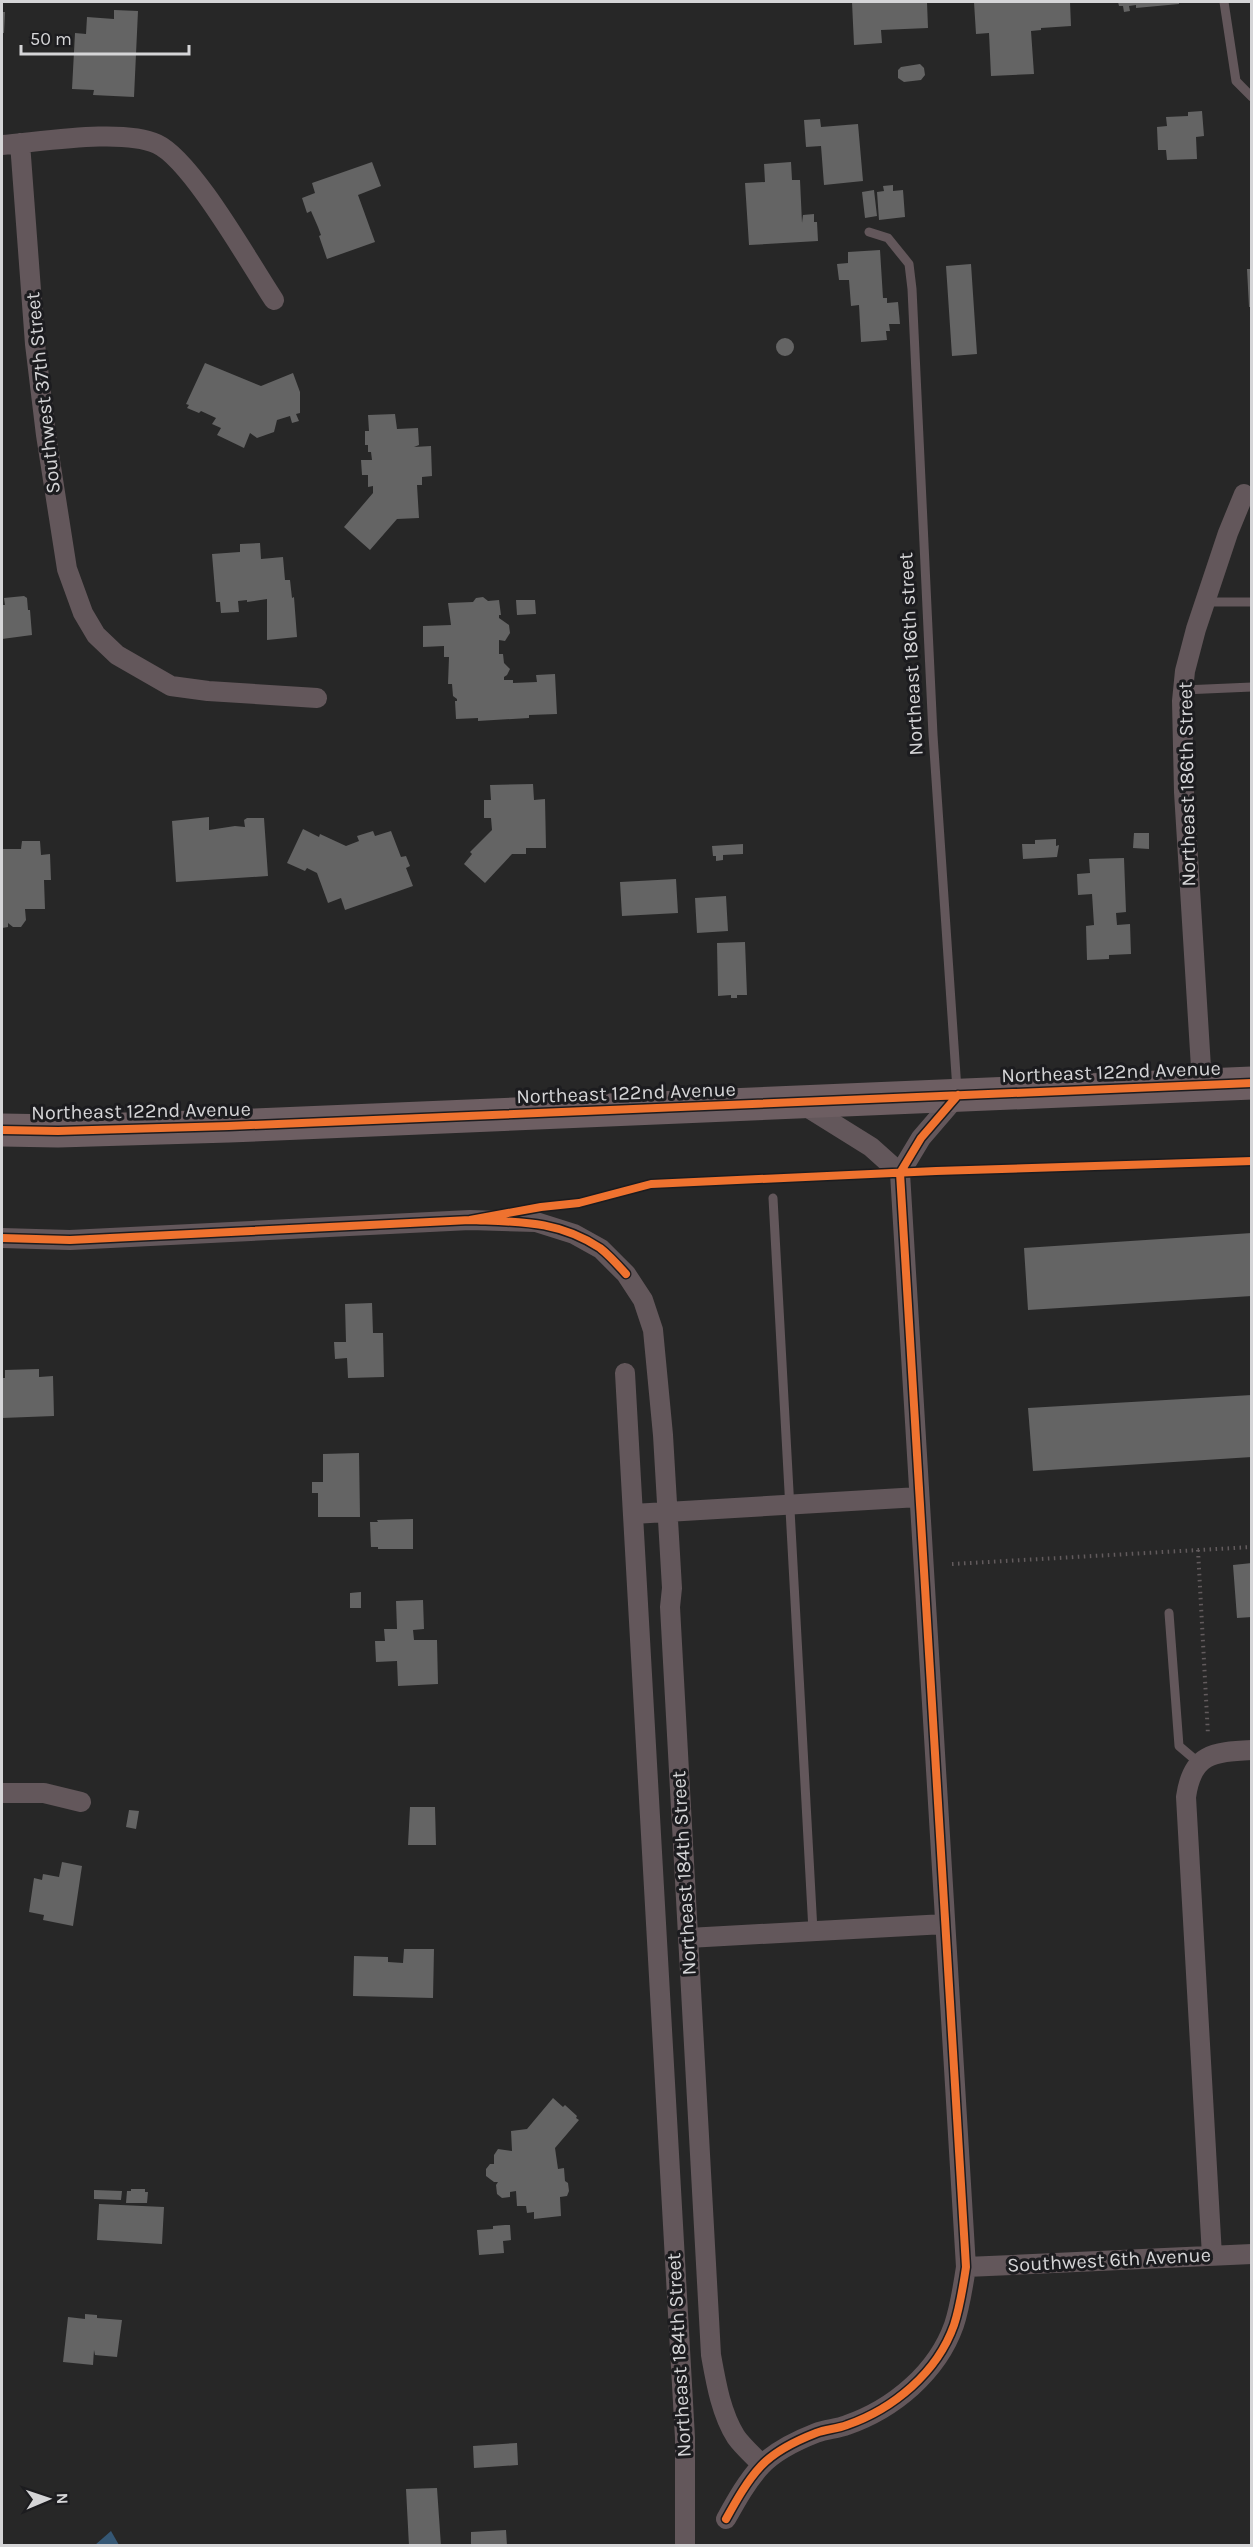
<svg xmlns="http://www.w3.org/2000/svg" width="1253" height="2547" font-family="Karla,sans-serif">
<rect width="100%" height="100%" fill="#272727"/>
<path fill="#355774" d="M111,2531L119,2545H95Z"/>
<path fill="#646464" d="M852,2H927L928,28L881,30L882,43L854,45Z
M974,2H1070L1071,26L1041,28V30L1031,31L1034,74L991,76L989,33L976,34Z
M1118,2H1179V4L1136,8V5L1129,6L1130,11L1124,12L1123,6H1119Z
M114,10L138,11L134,97L93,95L94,90L72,89L75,33L86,34L87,17L114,19Z
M2,12H5L4,33H2Z
M920,64L924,68L925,75L921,80L904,82L898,78V70L901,67Z
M1202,111L1204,136L1196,137L1197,159L1167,160L1166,150H1158L1157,127L1167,126L1166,117L1188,116V112Z
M820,119L821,127L858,124L863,181L824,185L821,146L806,147L804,120Z
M372,162L381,186L358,195L375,242L327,259L319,236L321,235L318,227L311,211L307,213L302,198L315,193L312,183Z
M791,162L792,180H800L802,223L803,215L814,214V222H817L818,241L749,245L745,183L765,182L764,164Z
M893,185V191L903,190L905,217L879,220L877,192L884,191L883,186Z
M874,190L877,216L865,218L862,192Z
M880,250L883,298H887V303L898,302L900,324H889L890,331H886L887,340L861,342L859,305L851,306L849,280H839L837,264L848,263V252Z
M971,264L977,354L952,356L946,266Z
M1247,269H1252V307H1249Z
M776 347a9 9 0 1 1 18 0a9 9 0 1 1-18 0Z
M205,363L261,386L293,373L300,392V413L296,414L299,421L292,423L290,416L277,420L274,432L257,438L250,433L244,448L217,435L221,428L212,424L216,418L201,411L199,413L187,408L189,405L186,404Z
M395,414L397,429L418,428L419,445L414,447L431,446L432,476L422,477V485H417L419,518L397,519L370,550L344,527L373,493V486L368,487V475H362L361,460H372L371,452H368V445H365V431H369L368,415Z
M260,543L261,559L283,557L285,580H290L292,598L294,597L297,637L267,640V599L247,602V600L238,601L239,612L221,613L220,602H216L212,554L240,552V544Z
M24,596L27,598L28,610H30L32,635L2,639V605H5L4,598Z
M483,597L488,601L499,600L501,615H499V618L509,625L510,633L505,641L499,640V654H503L504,663L510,669L507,675L504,677V680H513V683L537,682L536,675L555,674L557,714L529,715V718L478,721V718L456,719L455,701H457V699L453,696L452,684H448L449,657H444V646L423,647V626L451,625L448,603L473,602L476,598Z
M516,600H535L536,614L517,615Z
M533,784L534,800L545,799L546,848H526V854H512L485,883L464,864L472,854L470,852L492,830L491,818H484V800H491L490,785Z
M209,817V830L235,826L245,827L244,820L247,818H264L268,876L176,882L172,821Z
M303,829L319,837L320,834L346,846L359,841L357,836L373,831L375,836L391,831L401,857L406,856L410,866L406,868L413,886L345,910L341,898L328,903L317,873L307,868L305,871L287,863Z
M1134,833H1149V849L1133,848Z
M1056,839V846L1059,845L1057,857L1023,859L1022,844H1035V840Z
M22,841H40L41,855L50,854L51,880H44L45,909H25L26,920L21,927H13L8,923V927L2,928V849H21Z
M743,844V854L723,855V860L716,861V856H713L712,846Z
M1124,858L1126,912L1116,913L1117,925L1130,924L1131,954L1109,955V959L1087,960L1086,926L1094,925L1092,894L1078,895L1077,874L1090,873L1089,859Z
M676,879L678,913L622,916L620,882Z
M726,896L728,931L697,933L695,898Z
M745,942L747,995H737V998H731V995L718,996L717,943Z
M1252,1233V1296L1028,1310L1024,1248Z
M372,1303L373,1333H383L384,1377L348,1378L347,1358L335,1359L334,1342H346L345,1304Z
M39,1369V1377L53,1376L54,1416L2,1418V1378H5V1370Z
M1252,1395V1457L1033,1471L1028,1408Z
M359,1453L360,1517H318V1493H312V1482H323V1454Z
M413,1519V1549H378V1547H371L370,1522H378L377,1520Z
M1252,1563V1617L1237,1618L1233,1565Z
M361,1592V1608H350V1593Z
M423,1600L424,1629L413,1630L414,1640H437L438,1684L398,1686L397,1661L376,1662L375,1641H385L384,1629H397L396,1601Z
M410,1807H435L436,1845H408Z
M129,1810L139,1811L136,1829L126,1827Z
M62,1862L82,1866L73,1926L43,1920L44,1915L29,1912L34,1878L42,1880L43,1874L59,1877Z
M404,1949H434L433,1998L353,1996L354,1956L388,1957V1962L403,1963Z
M553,2098L563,2107L565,2105L577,2116L576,2118L579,2120L555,2148L558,2169L564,2168L565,2181L568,2183L569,2191L567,2196L560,2197L561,2216L534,2219V2212L527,2213L526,2206H517L516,2191L510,2192V2197L502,2198L497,2194L496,2185L498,2182H494L486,2176V2169L490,2164H494V2155L498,2149L512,2151L511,2131L527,2129Z
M131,2189H145V2192H148L147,2203H126L127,2191H131Z
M94,2190L122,2191L121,2200L94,2199Z
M99,2204L164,2207L162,2244L97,2240Z
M505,2225H510L511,2240L503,2241L504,2253L479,2255L477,2230L493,2229V2226Z
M85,2314L97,2315V2318L122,2320L117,2357L95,2355L94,2350L93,2365L63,2362L68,2317L85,2319Z
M517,2443L518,2465L474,2468L473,2446Z
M437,2488L441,2546H409L406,2489Z
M506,2530L507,2546H471V2532Z"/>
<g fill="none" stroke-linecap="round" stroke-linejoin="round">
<path stroke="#625b5d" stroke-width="4" stroke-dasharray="1.5 4.5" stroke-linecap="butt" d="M1198,1550L1208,1735
M952,1564L1252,1547"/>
<path stroke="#63575b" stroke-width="9" d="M1224,2L1236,81L1252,97
M869,232L888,238L909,264L912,289L933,735L957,1090
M1205,602H1252
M1183,690L1252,687
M773,1198L813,1931
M1169,1613L1179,1746L1199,1763"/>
<path stroke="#63575b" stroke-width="20" d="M20,143L35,344L46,435L67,569L83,613L96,635L117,655L171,686L208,691L317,698
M2,145C41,142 122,128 157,144C192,160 250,264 274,300
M1202,1084L1184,792L1182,701L1185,671L1196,629L1228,533L1244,494
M802,1104L871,1147L900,1173
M2,1238L70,1240L470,1220L536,1222L574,1234L601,1249L626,1274L643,1300L653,1330L663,1435L672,1588L670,1607L711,2355C716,2383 721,2413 736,2437C743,2447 754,2456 762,2465
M625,1373L685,2438V2546
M633,1514L919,1497
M2,1793H44L81,1802
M688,1938L945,1924
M1212,2256L1186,1797C1192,1754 1212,1752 1252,1750
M966,2267L1252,2254
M726,2519C736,2501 747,2481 761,2466C775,2451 798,2440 816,2433C826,2429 837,2429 847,2425C893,2409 937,2373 954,2325C960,2307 963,2287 966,2267L900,1173L921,1138L958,1095"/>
<path stroke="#6d5e62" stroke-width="33" d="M2,1130L58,1131L229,1126L1252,1083"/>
<defs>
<path id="cycleway" d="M2,1130L58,1131L229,1126L1252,1083
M470,1220L541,1207L579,1203L651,1184L936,1171L1252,1161
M2,1238L70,1240L470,1220C519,1222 557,1220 600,1248C609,1255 618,1265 626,1274
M726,2519C736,2501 747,2481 761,2466C775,2451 798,2440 816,2433C826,2429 837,2429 847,2425C893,2409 937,2373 954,2325C960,2307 963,2287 966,2267L900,1173L921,1138L958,1095"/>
</defs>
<use href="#cycleway" stroke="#1c1c1f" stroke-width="11"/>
<use href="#cycleway" stroke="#ef722f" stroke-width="8"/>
</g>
<g text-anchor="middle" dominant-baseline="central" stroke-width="6" stroke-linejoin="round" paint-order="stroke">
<g font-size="20" fill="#d5d5d7" stroke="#1c1c1f">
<text transform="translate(43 393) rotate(-96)">Southwest 37th Street</text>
<text transform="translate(911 654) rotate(-93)">Northeast 186th street</text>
<text transform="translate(1187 784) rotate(-91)">Northeast 186th Street</text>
<text transform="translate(1111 1072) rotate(-2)">Northeast 122nd Avenue</text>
<text transform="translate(626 1093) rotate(-2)">Northeast 122nd Avenue</text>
<text transform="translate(141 1111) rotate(-1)">Northeast 122nd Avenue</text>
<text transform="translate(684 1873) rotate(-93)">Northeast 184th Street</text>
<text transform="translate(1109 2260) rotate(-3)">Southwest 6th Avenue</text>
<text transform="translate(679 2355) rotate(-93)">Northeast 184th Street</text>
</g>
</g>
<rect width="1253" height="2547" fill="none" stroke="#d5d5d7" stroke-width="6"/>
<g transform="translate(48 2499) rotate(88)" stroke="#1c1c1f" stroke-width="4.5" paint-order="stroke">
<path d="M0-4.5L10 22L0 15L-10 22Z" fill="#d5d5d7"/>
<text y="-9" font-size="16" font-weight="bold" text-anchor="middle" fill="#d5d5d7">N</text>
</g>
<path d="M21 45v9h168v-9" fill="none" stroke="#d5d5d7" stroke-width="3"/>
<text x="30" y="45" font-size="18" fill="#d5d5d7" stroke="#1c1c1f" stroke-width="4.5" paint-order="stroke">50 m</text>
</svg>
